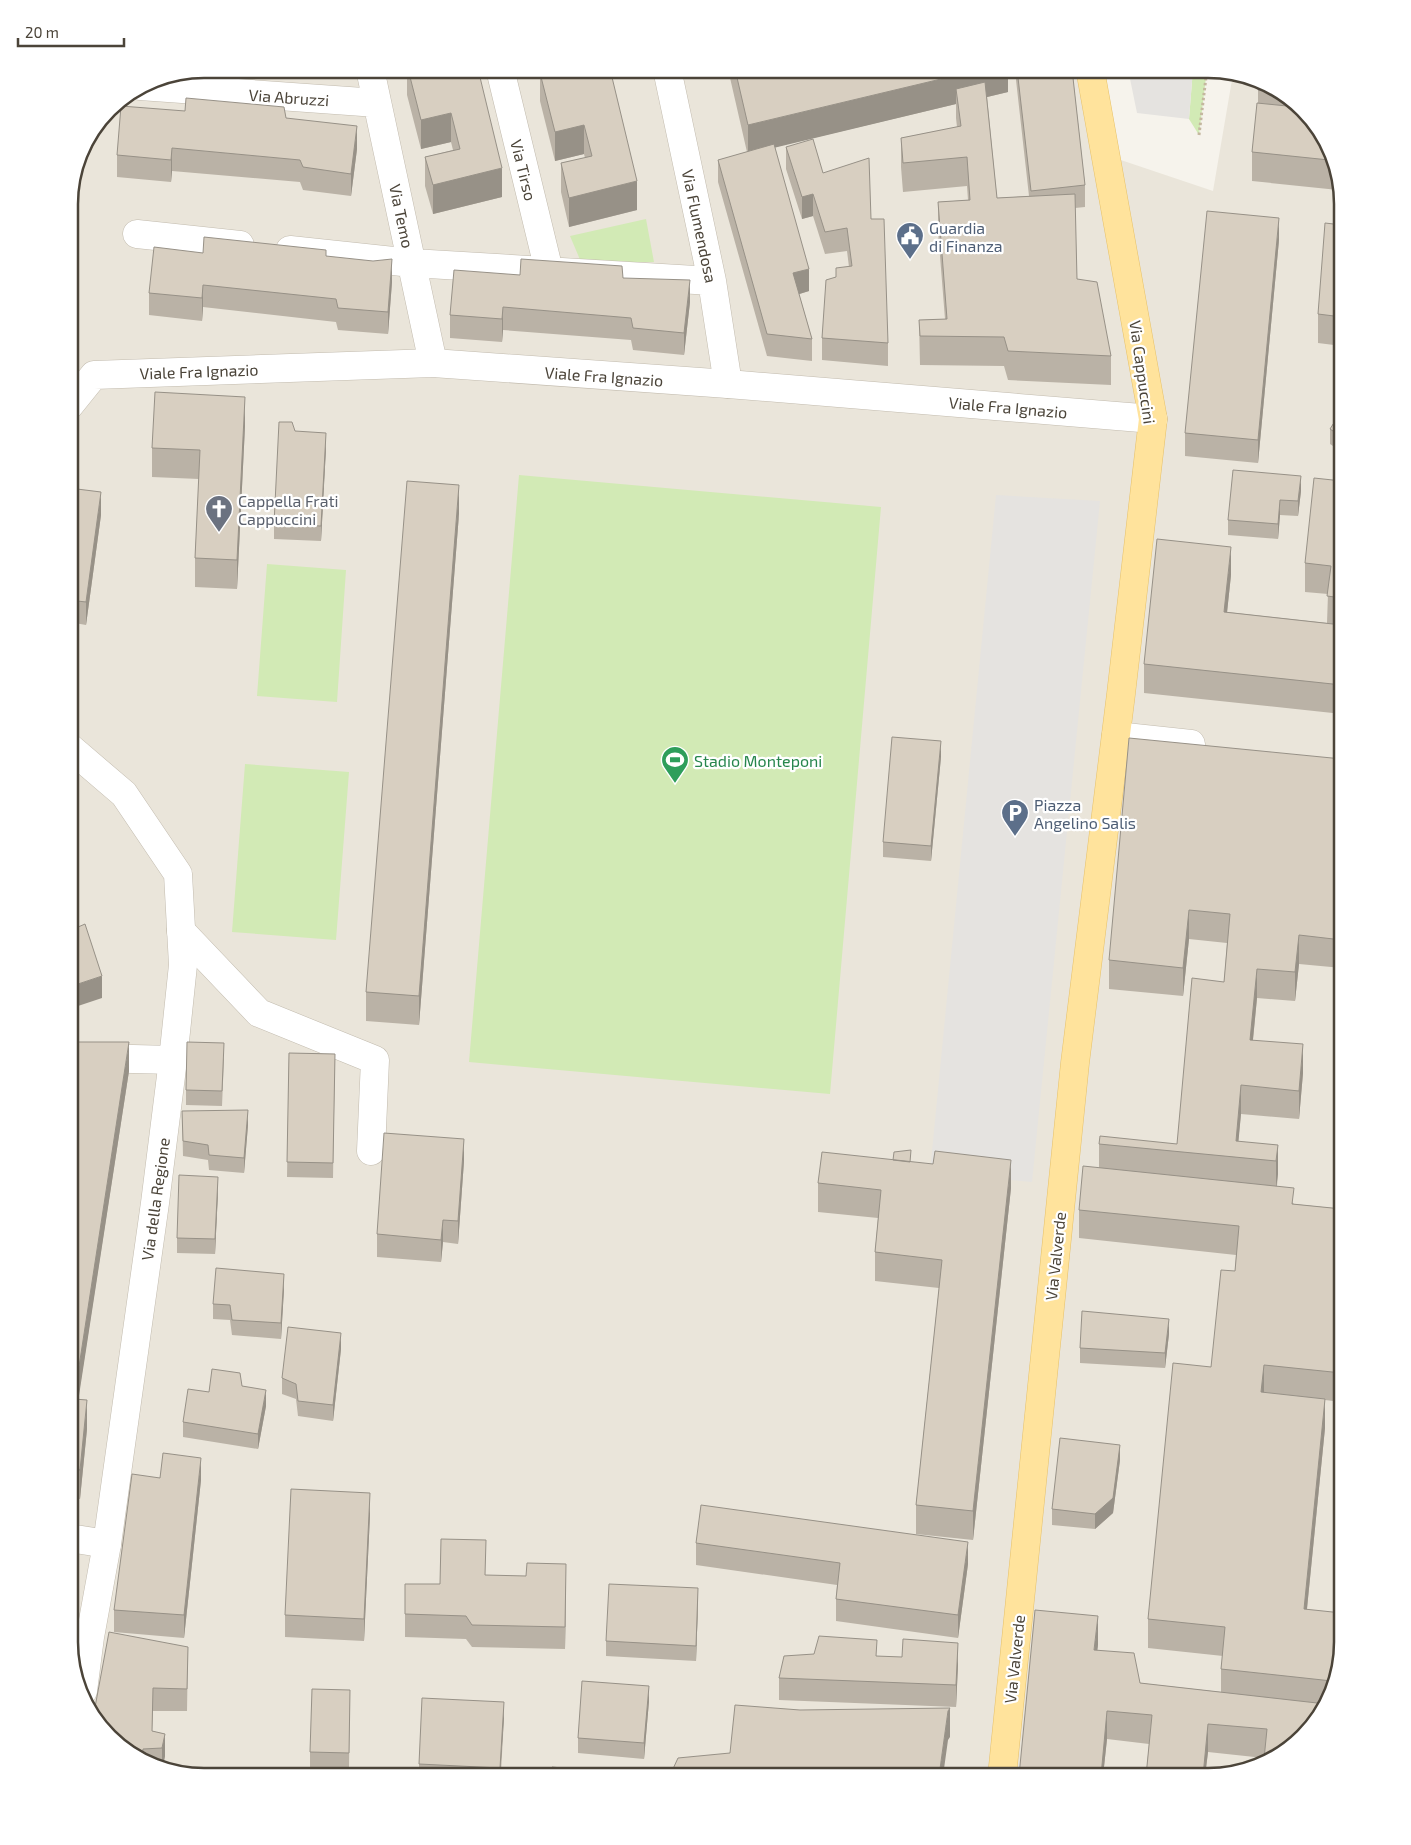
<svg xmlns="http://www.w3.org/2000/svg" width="1411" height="1845" font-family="'Exo 2',sans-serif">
<rect width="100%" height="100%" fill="#f6f3ec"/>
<path fill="#eae5da" d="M203,69H1078L1097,152L1213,191L1233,74L1275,87L1320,129L1342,203V1642L1282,1754L1208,1776H203L136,1758L91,1716L69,1642V194L83,143L114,102L152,79Z"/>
<path fill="#d2eab5" d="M1193,69H1207L1199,135L1189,119Z
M646,219L654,262H581L570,236Z
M519,475L881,507L830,1094L469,1062Z
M267,564L346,570L337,702L257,696Z
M245,764L349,772L336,940L232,932Z"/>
<path fill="#e5e3e0" d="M1128,69H1193L1189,119L1137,113Z
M996,495L1100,501L1032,1182L930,1172Z"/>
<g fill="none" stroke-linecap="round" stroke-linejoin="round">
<defs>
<path id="minor" d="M370,69L433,363
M500,69L549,271
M667,69L712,281L728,384
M140,86L377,103
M137,234L240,245
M290,250L412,263L712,281
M181,931L259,1013L375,1060L371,1151
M93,1058L173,1060
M69,1538L107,1544"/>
<path id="tertiary" d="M69,406L94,375L433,363L728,384L1153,419
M1116,736L1191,744
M69,747L124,794L178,874L183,965L173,1060L155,1203L107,1544L90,1637L83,1691"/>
<path id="primary" d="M1002,1776L1075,1063L1121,694L1153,419L1090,69"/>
</defs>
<use href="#minor" stroke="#c2bbae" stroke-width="29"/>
<use href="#tertiary" stroke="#c2bbae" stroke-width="29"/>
<use href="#primary" stroke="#e6c16a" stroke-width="29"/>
<path stroke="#c4b79f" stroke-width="3" stroke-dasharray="2.5 2.5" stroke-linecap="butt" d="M1199,135L1207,69"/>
<use href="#minor" stroke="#fff" stroke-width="28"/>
<use href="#tertiary" stroke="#fff" stroke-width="28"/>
<use href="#primary" stroke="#ffe39c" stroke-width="28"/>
</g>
<path fill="#bab2a6" d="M407,69H478L502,197L433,214L425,186V157L453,150L451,142L421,149L407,95Z
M556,69L637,210L569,227L561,192V163L585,158L584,154L555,161L540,101V73Z
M728,69H1008V92L987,97L997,198L1029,196L1016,80V69H1072L1085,185V207L1075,208L1077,279L1111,356V385L1008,380L1004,366L920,365L919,320L945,319L938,231V202L968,200L967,186L903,192L901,167V138L957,127L956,118V104L775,147L809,291L799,294L812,339V361L767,356L718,182V160L747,152Z
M1275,87L1320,129L1338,190L1252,181V152L1258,103V90Z
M185,111L286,118L357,149L351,196L303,190L300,182L172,171L171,182L117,177V155Z
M786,147L823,173L871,219L888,343V366L822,360V338L836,277L849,267L847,251L825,254L813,216L802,219L786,169Z
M1342,225V346L1318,343V314Z
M1279,240L1258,463L1185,456V433Z
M203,253L326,256L392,282L388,334L338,330L336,322L203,307L202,321L149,315V293Z
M520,275L623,278L690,302L684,355L633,350L631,340L503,330L502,342L450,338V315Z
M1342,410V452L1330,444V429Z
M245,426L237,589L195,587V558L199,479L152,477V448Z
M295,431L326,448L321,541L274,539V524Z
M1342,481V714L1144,693V664L1231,575L1227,612L1327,623L1328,594L1305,592V563Z
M69,488L101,515L86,625L69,622Z
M1301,491L1298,516L1280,515L1278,539L1228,535V520Z
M459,514L419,1025L366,1021V992Z
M941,757L931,861L883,857V842Z
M1342,759V968L1299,964L1295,1001L1257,998L1253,1040L1303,1073L1299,1119L1241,1114L1238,1142L1278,1145V1174L1277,1186L1294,1204L1342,1209V1402L1325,1400V1428L1307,1609L1342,1642L1324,1709L1264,1758L1208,1752L1205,1776H1146L1149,1744L1107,1739L1103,1776H1019L1098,1645L1097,1650L1140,1683L1221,1692V1669L1223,1656L1148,1648V1619L1235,1271L1236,1255L1079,1238V1210L1099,1168V1144H1177L1224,982L1227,943L1189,939L1183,996L1109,989V960Z
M1342,974V1020H1341V991Z
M69,1042L129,1071L78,1399L87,1429L80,1499L69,1498Z
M289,1053L335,1054L333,1178L287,1177Z
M224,1058L222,1106L186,1105V1090Z
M182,1111L248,1125L244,1173L209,1170L208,1160L183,1156Z
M464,1161L458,1244L443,1242L441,1262L377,1257V1234Z
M911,1162L1011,1188L973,1540L916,1534V1505L939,1288L875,1281V1252L878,1218L818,1212V1183Z
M218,1192L215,1254L177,1253V1238Z
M284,1289L281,1339L232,1335L230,1320L213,1319V1304Z
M1169,1334L1165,1368L1080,1363V1348Z
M341,1349L333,1421L298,1416L296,1399L282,1394V1378Z
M242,1386L266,1406L258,1449L183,1437V1422L209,1392Z
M1120,1460L1113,1513L1095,1529L1052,1525V1509Z
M160,1478L201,1480L184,1638L114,1632V1610Z
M370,1515L364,1641L285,1637V1615Z
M696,1543L968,1564L958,1638L836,1621V1599L837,1585L696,1565Z
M485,1575L566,1586L565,1649L472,1647L466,1639L405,1637V1584H440Z
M698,1604L696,1661L606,1656V1641Z
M188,1647L187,1711H153L152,1731L165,1734V1756L163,1766L136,1758L93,1718Z
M877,1656L958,1665L956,1707L779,1700V1678Z
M350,1690L349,1768L310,1767V1752Z
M649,1701L644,1759L578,1753V1738Z
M504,1718L501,1772L513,1776H419V1764Z"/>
<path fill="#979187" d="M983,69H1008V92L958,104L956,89V104L748,154V125Z
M451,113V142L421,149V120Z
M584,125V154L555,161V132Z
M357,126V149L351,196V174Z
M172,148V171L171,182V160Z
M502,168V197L433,214V185Z
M637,181V210L569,227V198Z
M813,194V216L802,219V197Z
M1279,218V240L1258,463V440Z
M392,259V282L388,334V312Z
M809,269V291L793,296V273Z
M690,280V302L684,355V333Z
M203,285V307L202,321V298Z
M503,307V330L502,342V319Z
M245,397V426L237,589V560Z
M326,433V448L321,541V526Z
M1301,476V491L1298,516V501Z
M459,485V514L419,1025V996Z
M101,492V515L86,625V602Z
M1280,500V515L1278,539V524Z
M1231,547V575L1224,641V612Z
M941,741V757L931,861V846Z
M1189,910V939L1183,996V968Z
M1299,935V964L1295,1001V972Z
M1257,969V998L1250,1069V1040Z
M102,976V998L69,1009V987Z
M129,1042V1071L74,1428V1399Z
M1303,1044V1073L1299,1119V1091Z
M1241,1085V1114L1237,1157L1236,1141Z
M248,1110V1125L244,1173V1158Z
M464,1139V1161L458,1244V1221Z
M1278,1145V1174L1276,1189V1161Z
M1011,1160V1188L973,1540V1511Z
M218,1177V1192L215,1254V1239Z
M443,1220V1242L441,1262V1240Z
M284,1274V1289L281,1339V1323Z
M1169,1319V1334L1165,1368V1353Z
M341,1333V1349L333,1421V1405Z
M1264,1365V1394L1261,1392Z
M266,1390V1406L258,1449V1434Z
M1325,1399V1428L1304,1638V1609Z
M87,1400V1429L80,1499V1470Z
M1120,1445V1460L1113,1513L1095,1529V1514Z
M201,1458V1480L184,1638V1615Z
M370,1493V1515L364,1641V1619Z
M968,1542V1564L958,1638V1615Z
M566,1564V1586L565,1649V1627Z
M698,1588V1604L696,1661V1646Z
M1098,1616V1645L1094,1678V1650Z
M958,1643V1665L956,1707V1685Z
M649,1686V1701L644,1759V1743Z
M504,1702V1718L500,1776V1768Z
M950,1708V1737L948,1740L943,1776H939L948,1711Z
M1107,1711V1739L1103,1776H1101Z
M1208,1724V1752L1205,1776H1203Z
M165,1734V1756L163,1766L162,1765V1748Z"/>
<path fill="#d8cfc1" stroke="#979187" d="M408,69H478L502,168L433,185L425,157L460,149L451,113L421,120Z
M556,69H610L637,181L569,198L561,163L592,156L584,125L555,132L540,73Z
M735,69H983L748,125Z
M1017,69H1072L1085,185L1031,191Z
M985,82L997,198L1075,194L1077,279L1097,282L1111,356L1008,351L1004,337L920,336L919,320L947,319L938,202L970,200L967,157L903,163L901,138L961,126L956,89Z
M1259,82L1275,87L1281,92L1258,90Z
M186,98L284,107L286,118L357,126L351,174L303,167L300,160L172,148L171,160L117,155L121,106L185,111Z
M1257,103L1297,107L1320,129L1329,160L1252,152Z
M813,139L823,173L869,158L871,219H884L888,343L822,338L826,280L836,277V268L852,266L847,228L825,232L813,194L802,197L786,147Z
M774,144L809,269L793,273L812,339L767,334L718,160Z
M1207,211L1279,218L1258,440L1185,433Z
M1325,223L1342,225V317L1318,314Z
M204,237L326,250V256L373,261L392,259L388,312L338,308L336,299L203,285L202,298L149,293L154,247L203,253Z
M521,259L622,266L623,278L690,280L684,333L633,328L631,318L503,307L502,319L450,315L454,270L520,275Z
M155,392L245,397L237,560L195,558L200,450L152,448Z
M1342,410V437L1330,429Z
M279,422H292L295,431L326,433L321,526L274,524Z
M1233,470L1301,476L1298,501L1280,500L1278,524L1228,520Z
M1314,478L1342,481V598L1327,596L1331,566L1305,563Z
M407,481L459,485L419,996L366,992Z
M69,488L101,492L86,602L69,600Z
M1157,539L1231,547L1224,612L1342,625V685L1144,664Z
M892,737L941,741L931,846L883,842Z
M1129,738L1342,759V940L1299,935L1295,972L1257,969L1250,1040L1303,1044L1299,1091L1241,1085L1236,1141L1278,1145L1276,1161L1099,1144L1100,1136L1177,1144L1192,978L1224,982L1230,914L1189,910L1183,968L1109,960Z
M85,924L102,976L69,987V931Z
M1342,974V992L1341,991Z
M69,1042H129L74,1399L87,1400L80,1470L69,1469Z
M187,1042L224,1043L222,1091L186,1090Z
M289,1053L335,1054L333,1163L287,1162Z
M248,1110L244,1158L209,1155L208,1145L183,1141L182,1111Z
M384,1133L464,1139L458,1221L443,1220L441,1240L377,1234Z
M911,1150L910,1162L893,1160L894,1152Z
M935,1151L1011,1160L973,1511L916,1505L942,1260L875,1252L881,1190L818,1183L822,1152L933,1164Z
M1083,1166L1294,1188L1292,1204L1342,1209V1373L1264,1365L1261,1392L1325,1399L1304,1609L1342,1613V1642L1332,1681L1221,1669L1225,1627L1148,1619L1173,1363L1211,1367L1221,1270L1235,1271L1239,1226L1079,1210Z
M179,1175L218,1177L215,1239L177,1238Z
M216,1268L284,1274L281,1323L232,1320L230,1305L213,1304Z
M1082,1311L1169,1319L1165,1353L1080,1348Z
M288,1327L341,1333L333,1405L298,1401L296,1384L282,1378Z
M212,1369L240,1373L242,1386L266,1390L258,1434L183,1422L188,1389L209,1392Z
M1060,1438L1120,1445L1113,1498L1095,1514L1052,1509Z
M163,1453L201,1458L184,1615L114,1610L132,1474L160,1478Z
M291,1489L370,1493L364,1619L285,1615Z
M701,1505L968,1542L958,1615L836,1599L840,1563L696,1543Z
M441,1539L486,1540L485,1575L526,1576L527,1563L566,1564L565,1627L472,1625L466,1616L405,1614V1584H440Z
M609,1584L698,1588L696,1646L606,1641Z
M1035,1610L1098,1616L1094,1650L1134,1653L1140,1683L1326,1704L1324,1709L1282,1754L1264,1759L1267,1729L1208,1724L1203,1776H1146L1152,1715L1107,1711L1101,1776H1019Z
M109,1632L188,1647L187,1689L153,1688L152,1731L165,1734L162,1748L143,1749L142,1760L136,1758L93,1718Z
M819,1636L877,1640L876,1656L902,1657L903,1639L958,1643L956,1685L779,1678L784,1656L814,1654Z
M582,1681L649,1686L644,1743L578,1738Z
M312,1689L350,1690L349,1753L310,1752Z
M422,1698L504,1702L500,1768L419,1764Z
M735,1705L800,1710L950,1708L948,1711L939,1776H671L672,1771L678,1758L730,1753Z
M552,1767L602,1772V1776H551Z
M455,1769L513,1773L512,1776H454Z
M414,1771L418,1774V1776H351Z"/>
<defs>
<symbol id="civic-pin" viewBox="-11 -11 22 30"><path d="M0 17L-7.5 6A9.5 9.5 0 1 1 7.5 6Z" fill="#5c6f8a" stroke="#fff"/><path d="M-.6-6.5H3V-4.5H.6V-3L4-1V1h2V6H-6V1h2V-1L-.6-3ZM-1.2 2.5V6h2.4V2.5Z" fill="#fff"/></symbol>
<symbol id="church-pin" viewBox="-11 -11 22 30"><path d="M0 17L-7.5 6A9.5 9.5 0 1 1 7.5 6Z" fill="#6b7280" stroke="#fff"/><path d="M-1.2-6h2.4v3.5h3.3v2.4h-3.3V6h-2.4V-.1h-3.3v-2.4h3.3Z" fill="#fff"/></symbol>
<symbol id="stadium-pin" viewBox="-11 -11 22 30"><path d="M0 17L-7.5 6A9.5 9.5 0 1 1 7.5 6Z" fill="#2e9e5b" stroke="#fff"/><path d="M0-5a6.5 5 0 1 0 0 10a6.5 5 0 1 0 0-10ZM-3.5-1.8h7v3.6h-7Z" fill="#fff"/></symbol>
<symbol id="parking-pin" viewBox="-11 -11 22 30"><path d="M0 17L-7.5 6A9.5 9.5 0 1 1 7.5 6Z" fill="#5c6f8a" stroke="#fff"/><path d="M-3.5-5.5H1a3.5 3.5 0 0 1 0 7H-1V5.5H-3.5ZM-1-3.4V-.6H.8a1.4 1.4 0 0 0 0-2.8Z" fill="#fff"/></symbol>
</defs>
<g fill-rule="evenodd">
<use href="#civic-pin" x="894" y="220" width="32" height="43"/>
<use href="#church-pin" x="203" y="493" width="32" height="43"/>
<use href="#stadium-pin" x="659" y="744" width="32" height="43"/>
<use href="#parking-pin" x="999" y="797" width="32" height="43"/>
</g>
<g text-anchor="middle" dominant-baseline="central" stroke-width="4.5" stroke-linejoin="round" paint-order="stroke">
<g font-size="16" fill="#4b4439" stroke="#fff">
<text transform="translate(289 97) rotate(4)">Via Abruzzi</text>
<text transform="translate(524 170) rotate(76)">Via Tirso</text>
<text transform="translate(402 216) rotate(78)">Via Temo</text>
<text transform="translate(700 226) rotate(78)">Via Flumendosa</text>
<text transform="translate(199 371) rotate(-2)">Viale Fra Ignazio</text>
<text transform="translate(1143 372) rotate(82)">Via Cappuccini</text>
<text transform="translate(604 376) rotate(4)">Viale Fra Ignazio</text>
<text transform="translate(1008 407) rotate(5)">Viale Fra Ignazio</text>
<text transform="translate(155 1199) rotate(-82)">Via della Regione</text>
<text transform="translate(1055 1256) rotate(-84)">Via Valverde</text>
<text transform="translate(1014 1659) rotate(-84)">Via Valverde</text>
</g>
<g font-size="16" fill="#4e5e75" stroke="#fff" text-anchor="start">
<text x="929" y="227">Guardia<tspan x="929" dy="18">di Finanza</tspan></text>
<text x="1034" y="804">Piazza<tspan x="1034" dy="18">Angelino Salis</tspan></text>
</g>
<g font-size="16" fill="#5b616d" stroke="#fff" text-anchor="start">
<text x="238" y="500">Cappella Frati<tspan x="238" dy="18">Cappuccini</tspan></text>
</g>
<g font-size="16" fill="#27864d" stroke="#fff" text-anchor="start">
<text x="694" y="760">Stadio Monteponi</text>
</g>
</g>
<path d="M0 0H1411V1845H0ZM204 78H1208A126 126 0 0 1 1334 204V1642A126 126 0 0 1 1208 1768H204A126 126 0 0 1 78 1642V204A126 126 0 0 1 204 78Z" fill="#fff" fill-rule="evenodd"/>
<path fill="none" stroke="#4b4439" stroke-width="2.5" d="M204 78H1208A126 126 0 0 1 1334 204V1642A126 126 0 0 1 1208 1768H204A126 126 0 0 1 78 1642V204A126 126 0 0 1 204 78Z"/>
<path d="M18 38v8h106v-8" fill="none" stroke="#4b4439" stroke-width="2.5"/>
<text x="25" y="38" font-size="15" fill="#4b4439" stroke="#ffffff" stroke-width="4" paint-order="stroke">20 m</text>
</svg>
